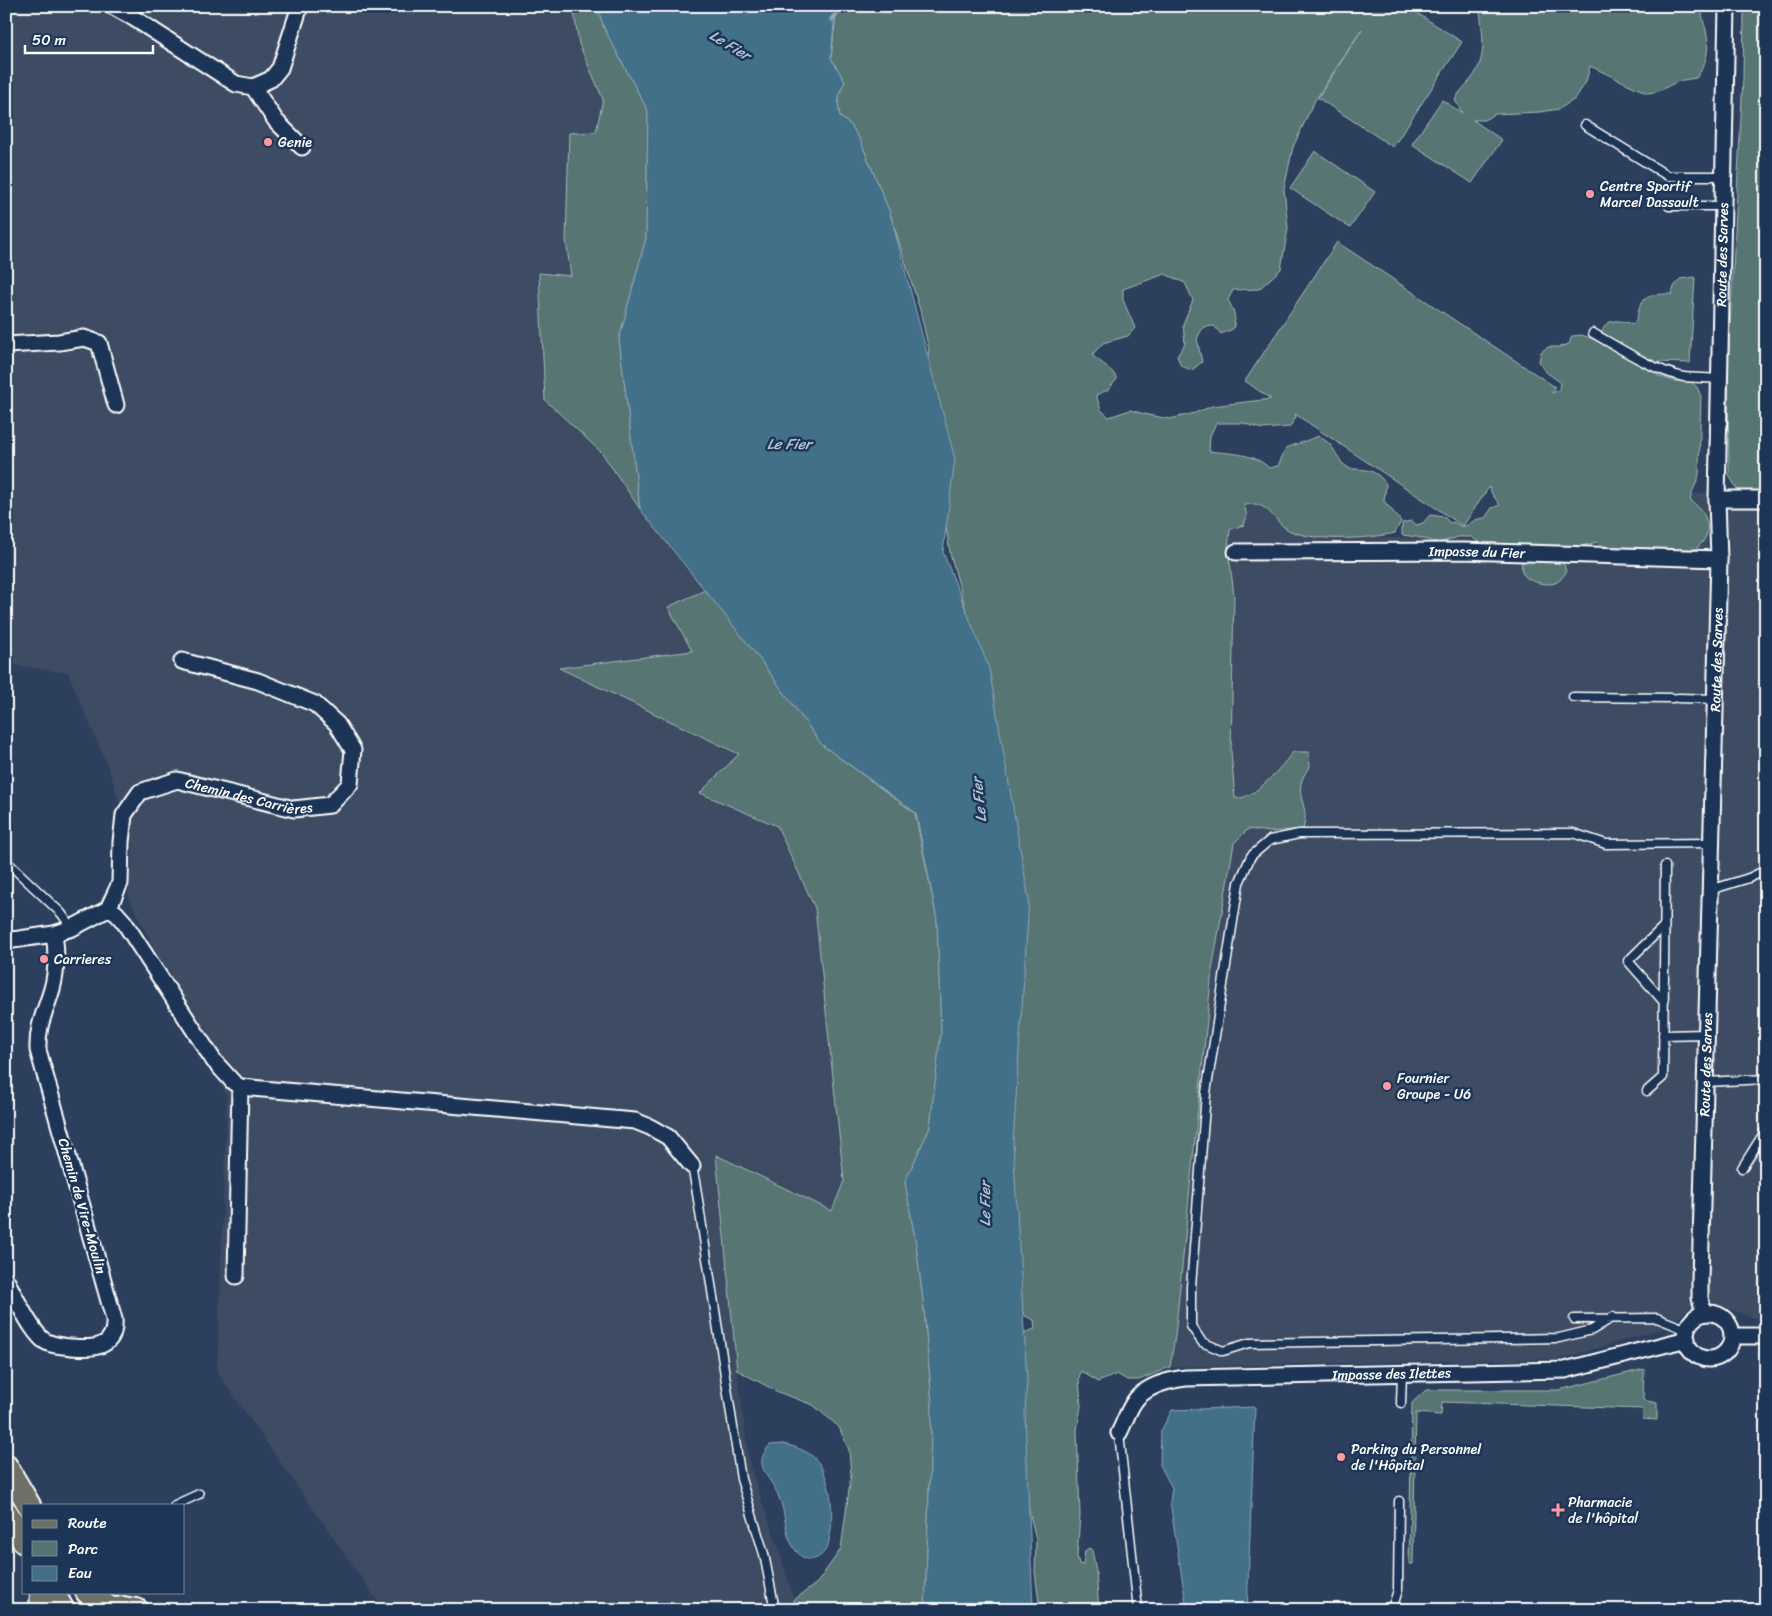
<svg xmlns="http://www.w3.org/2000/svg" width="1772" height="1616" font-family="Sriracha,sans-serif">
<rect width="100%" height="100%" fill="#2c3f5d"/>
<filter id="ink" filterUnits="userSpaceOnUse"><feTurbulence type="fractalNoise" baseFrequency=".02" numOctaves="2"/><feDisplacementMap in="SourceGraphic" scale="10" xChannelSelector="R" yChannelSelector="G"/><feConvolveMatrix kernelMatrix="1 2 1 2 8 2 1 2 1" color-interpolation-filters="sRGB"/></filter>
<g filter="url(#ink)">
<path fill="#3e4c64" d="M6,6H573L579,44L603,99L596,132L570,133L566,241L571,277L539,273L545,400L602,453L640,509L705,590L669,607L692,651L560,668L740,754L701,793L777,826L815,908L844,1181L832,1211L716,1156L737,1370L750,1467L776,1541L794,1600L795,1610H384L217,1372L227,1096L128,896L133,846L110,772L68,673L6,664Z
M1737,489L1756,495L1766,493V1320H1761L1703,1300L1662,1329L1561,1359L1170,1367L1175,1336L1212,970L1234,843L1248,829L1270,832L1306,819L1299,789L1302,776L1310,766L1293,752L1280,768L1264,785L1241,799L1235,798L1231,751L1234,595L1228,548L1230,529L1244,505L1259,504L1272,514L1286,528L1310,537H1375L1681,546L1683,495Z"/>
<path fill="#567473" stroke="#aabab9" d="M573,6H597L604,28L648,111L646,238L619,339L640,509L602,453L545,400L539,273L571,276L566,241L569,133L596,132L603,99L579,44Z
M837,6H1406L1462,42L1393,147L1318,98L1362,29L1314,102L1293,147L1284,189L1288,228L1281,269L1259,289L1233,290L1228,300C1234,311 1237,317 1233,329L1221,334L1214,326L1203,327L1197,339L1202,362L1192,370L1181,366L1177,356L1185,344L1183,324L1193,300L1185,283L1165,274L1123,289V300L1135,328L1128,336L1103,343L1092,355C1102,364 1111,367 1117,379L1108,390L1096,395L1101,410L1109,417L1130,410L1148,415L1170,419L1195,413L1212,406L1271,399L1245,381L1337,242L1555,387L1552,393L1559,390L1560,382L1546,372L1539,362L1541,352L1548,347H1560L1569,344L1572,336L1581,335L1600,341C1603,319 1613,318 1633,324C1638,318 1637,316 1639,309C1642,294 1659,294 1672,294L1674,287L1680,279L1695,277L1690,363L1658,362L1653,367L1658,376L1674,381H1690L1697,387L1701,396L1699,466C1701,481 1693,485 1690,500C1714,517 1714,542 1686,554H1631L1620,547H1606L1597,542L1567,550L1562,557L1566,572C1563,577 1560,581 1555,583C1546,586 1526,582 1522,572C1521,569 1522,563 1522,560L1482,545L1472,537H1458L1439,543L1417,537L1402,535V523L1411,521L1417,525L1423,523L1430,515L1444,517L1450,523L1453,522L1462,527C1473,524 1471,519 1485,518L1492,508L1500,505L1492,494L1489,487L1463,526L1295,414L1296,417L1290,427L1262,429L1243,423H1216L1210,436L1209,451C1229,454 1253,452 1269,468L1278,466L1286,448L1319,436L1330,444L1342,463L1350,469C1366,469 1377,470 1386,484L1384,501L1401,521L1395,533C1369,539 1308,543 1285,528C1276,521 1270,509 1259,505C1255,503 1248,505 1244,505L1247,516L1244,525L1230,529L1228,548L1234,595L1231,751L1235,798C1254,801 1282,766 1293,752H1309L1310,766C1288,795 1312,802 1303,829L1270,832L1248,829L1234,843L1212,970L1175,1336L1170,1367L1139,1380H1127L1117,1374L1098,1382L1081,1371L1079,1378L1081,1406L1077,1430L1080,1515L1077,1557L1079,1564L1083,1565L1085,1551L1089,1548L1092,1550L1096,1571L1099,1610H1040L1035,1572L1036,1540L1026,1497L1018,1346L1026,1332L1035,1329L1034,1320L1025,1316L1019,1304L967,614L950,553L924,373L929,350L920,310L890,213L860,140L851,125L840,117C837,104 838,93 845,82L831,58Z
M1473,6H1702C1702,18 1703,19 1706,30C1710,48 1707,64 1696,78C1692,79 1687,79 1683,80C1669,83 1665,92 1647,93L1590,66L1586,82L1575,99L1559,109L1540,112L1495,114L1484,120H1473L1502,140L1472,183L1412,144L1442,100L1462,113L1455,100C1459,91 1466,86 1472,78C1487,58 1483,36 1480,12Z
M1744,6H1766V493L1756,495L1737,489L1729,475L1728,365L1743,78Z
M1315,151L1375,192L1350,228L1290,188Z
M705,590L759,658L822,745L915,813L937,919L941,1032L930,1127L905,1182L916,1244L924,1308L932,1404L925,1610H795L794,1600L817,1583L841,1549L851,1475L849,1450L839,1427L813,1405L778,1392L737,1370L716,1155L832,1211L844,1181L815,908L777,826L700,793L739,754L559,668L692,651L668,607Z
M1644,1369L1643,1400L1657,1403V1420L1643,1419V1409L1442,1402L1441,1415L1416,1413L1413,1564H1409L1412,1403L1426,1390H1559Z"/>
<path fill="#436f88" stroke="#8ea9b8" d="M597,6H833L835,12L831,58L845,82C838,93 837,104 840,117L851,125L860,140L890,213L955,459L943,552L989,668L1029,900L1013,1143L1027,1380L1025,1414L1033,1610H925L932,1404L924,1308L916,1244L905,1182L930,1127L941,1032L937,919L916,813L822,745L759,658L640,509L619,339L646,238L648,111L604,28Z
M1255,1407L1247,1610H1187L1170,1502L1172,1488L1160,1465L1161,1431L1172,1410Z
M783,1444C793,1446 802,1449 811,1455C832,1471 835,1516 829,1541C826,1557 809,1567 797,1552C783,1536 787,1513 778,1495C770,1475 751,1466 770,1445Z"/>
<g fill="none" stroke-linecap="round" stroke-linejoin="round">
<path stroke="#8ea9b8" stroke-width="5" d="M832,19L842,6"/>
<defs>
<path id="service" d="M1585,125L1668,176H1722
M1669,206H1722
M1593,333C1617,347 1657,372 1684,377C1695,378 1707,378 1719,379
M1573,697L1673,698
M1678,698L1715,699
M6,861L61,913L72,928
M1710,890L1749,878L1766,870
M1664,1002L1628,961L1664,926
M1663,1035L1706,1034
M1705,1082L1766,1079
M1647,1091L1663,1077L1665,866
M692,1166L696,1187L741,1479L764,1554L775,1610
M1742,1168L1766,1130
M1613,1317L1592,1330L1559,1338L1249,1343L1223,1351L1202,1342L1191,1326V1287L1206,1093L1239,883L1251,856L1270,840L1299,834L1573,833L1606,844L1711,843
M1574,1319L1657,1318L1687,1330
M1401,1403L1402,1373
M1119,1433L1138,1610
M175,1505L199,1494
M1389,1610L1394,1603L1398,1590L1399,1501"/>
<g id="minor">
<path d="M112,6L132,17L236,84L253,87L271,79L280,68L300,6"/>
<path d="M253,87L276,121L302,147"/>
<path d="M6,345L59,342L84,338L99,343L116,405"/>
<path d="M1717,499H1766"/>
<path id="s1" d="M1236,552L1463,551L1719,559"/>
<path d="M108,909L116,913L124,922L214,1061L233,1082L240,1087L635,1121L650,1127L668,1137L692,1166"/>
<path id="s2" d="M6,941L54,934L72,928L108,909L120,883L121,842L124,815L140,792L177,780L294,809L330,805L350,784L353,750L337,724L315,704L258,681L182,661"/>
<path d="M236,1276L240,1087"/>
<path d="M6,1280C15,1296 29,1327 42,1339C50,1346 62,1346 72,1347C94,1349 116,1348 114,1319L38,1050C37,1025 45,1013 52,989C57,971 57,953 54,934"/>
<path id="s3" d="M1704,1313L1700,1298V1280L1719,559L1717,499L1727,6"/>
<circle cx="1709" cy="1336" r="23"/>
<path d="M1732,1336H1766"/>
<path id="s4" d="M1119,1433C1125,1422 1129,1406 1138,1397C1150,1385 1169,1380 1186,1378L1565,1370L1687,1339"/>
</g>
<path id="primary" d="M6,1466L29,1505
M6,1512L24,1542
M53,1592L63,1610
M87,1592L111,1609
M106,1610L124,1608L137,1610"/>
<path id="trunk" d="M42,1610L43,1592"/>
</defs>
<use href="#service" stroke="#fff" stroke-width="11"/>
<use href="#minor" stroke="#fff" stroke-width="19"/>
<use href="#primary" stroke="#fff" stroke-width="26"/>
<use href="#trunk" stroke="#fff" stroke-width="28"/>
<use href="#service" stroke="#1d3557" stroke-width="8"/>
<use href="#minor" stroke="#1d3557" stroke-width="15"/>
<use href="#primary" stroke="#6c7065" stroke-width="22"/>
<use href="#trunk" stroke="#6c7065" stroke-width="24"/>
</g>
</g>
<g fill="#ff9aa2" stroke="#1d3557" stroke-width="2">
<circle cx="268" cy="142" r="5"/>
<circle cx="1590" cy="194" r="5"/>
<circle cx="44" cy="959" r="5"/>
<circle cx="1387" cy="1086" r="5"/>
<circle cx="1341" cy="1457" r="5"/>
<path d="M1555.5 1502.5h5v5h5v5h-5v5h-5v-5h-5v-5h5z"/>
</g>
<g text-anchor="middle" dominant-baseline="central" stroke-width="5" stroke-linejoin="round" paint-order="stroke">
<g font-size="14" fill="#fff" stroke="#1d3557" text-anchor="start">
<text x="278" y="142">Genie</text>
<text x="1600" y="186">Centre Sportif<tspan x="1600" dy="16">Marcel Dassault</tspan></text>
<text x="54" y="959">Carrieres</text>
<text x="1397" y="1078">Fournier<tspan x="1397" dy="16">Groupe - U6</tspan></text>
<text x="1351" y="1449">Parking du Personnel<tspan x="1351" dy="16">de l'Hôpital</tspan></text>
<text x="1568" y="1502">Pharmacie<tspan x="1568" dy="16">de l'hôpital</tspan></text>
</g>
<g font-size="14" fill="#fff" stroke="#1d3557">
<text stroke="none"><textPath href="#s3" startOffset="1059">Route des Sarves</textPath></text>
<text stroke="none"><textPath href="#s1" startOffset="241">Impasse du Fier</textPath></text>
<text stroke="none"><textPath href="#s3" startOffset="654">Route des Sarves</textPath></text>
<text stroke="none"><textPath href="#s2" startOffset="346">Chemin des Carrières</textPath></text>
<text stroke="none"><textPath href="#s3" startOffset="249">Route des Sarves</textPath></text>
<text transform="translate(82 1206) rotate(74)">Chemin de Vire-Moulin</text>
<text stroke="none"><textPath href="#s4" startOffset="299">Impasse des Ilettes</textPath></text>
</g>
<g font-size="15" font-style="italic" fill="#b4c5cf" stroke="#1d3557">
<text transform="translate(730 45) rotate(31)">Le Fier</text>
<text x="789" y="444">Le Fier</text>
<text transform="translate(979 800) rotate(-96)">Le Fier</text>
<text transform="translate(985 1204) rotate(-90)">Le Fier</text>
</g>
</g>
<rect width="1772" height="1616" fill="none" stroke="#1d3557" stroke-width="25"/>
<rect x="12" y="12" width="1747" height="1591" fill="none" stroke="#fff" stroke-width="2" filter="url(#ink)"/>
<rect x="22" y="1504" width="162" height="90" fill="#1d3557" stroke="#77869a"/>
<rect x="32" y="1520" width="25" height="8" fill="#6c7065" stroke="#77869a"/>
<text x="68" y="1528" font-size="15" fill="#ffffff">Route</text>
<rect x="32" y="1541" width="25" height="15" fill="#567473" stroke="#77869a"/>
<text x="68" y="1554" font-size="15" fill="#ffffff">Parc</text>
<rect x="32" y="1566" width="25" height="15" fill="#436f88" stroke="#77869a"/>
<text x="68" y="1578" font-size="15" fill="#ffffff">Eau</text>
<path d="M25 45v8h128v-8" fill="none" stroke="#ffffff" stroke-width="2.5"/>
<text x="32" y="45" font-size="15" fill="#ffffff" stroke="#1d3557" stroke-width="4" paint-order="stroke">50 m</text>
</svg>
